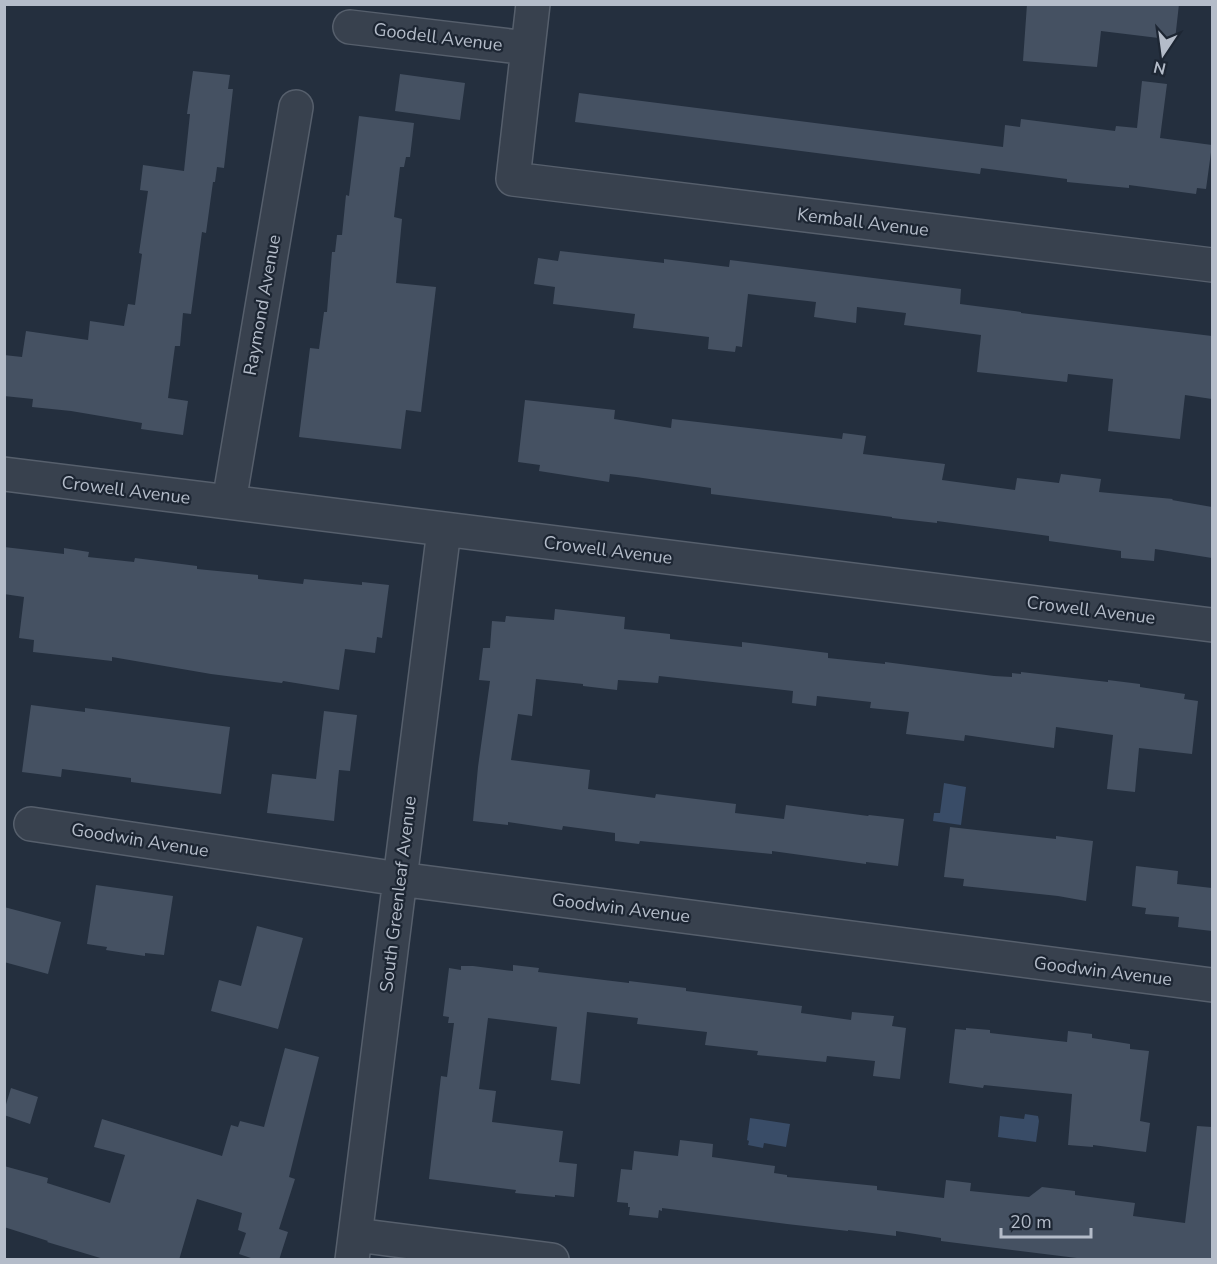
<svg xmlns="http://www.w3.org/2000/svg" width="1217" height="1264" font-family="'Nunito Sans',sans-serif">
<rect width="100%" height="100%" fill="#242f3e"/>
<path fill="#394c67" d="M944,783L966,787L961,825L933,821L934,813H940Z
M1025,1114L1038,1116L1039,1121L1036,1142L998,1137L1000,1116L1024,1119Z
M750,1118L790,1124L786,1147L764,1143L763,1148L748,1145L749,1141L747,1140Z"/>
<path fill="#455162" d="M1027,4H1179L1175,40L1101,31L1097,67L1023,61Z
M193,71L230,75L228,89H233L224,168L217,167L215,182H213L206,233L202,232L191,314L183,313L180,346H175L168,398L188,401L183,435L141,429L142,423L71,411L32,407L33,399L4,396V355L22,357L26,331L88,340L90,321L124,326L128,304L135,305L142,254L139,253L148,191L140,190L143,165L184,171L190,114H187Z
M400,74L465,83L460,120L395,111Z
M1142,81L1167,84L1160,138L1212,145L1206,189L1197,188L1196,194L1129,185V188L1067,182V179L981,168L980,174L575,122L579,93L1003,147L1005,125L1020,127L1021,119L1115,131L1116,126L1137,128Z
M359,116L414,123L410,157H406L404,167H400L394,217L402,219L396,283L436,287L421,412L406,410L401,449L299,437L310,348L319,349L324,312H327L332,252H335L337,235H342L346,195L349,196Z
M560,251L664,263V259L729,267L730,260L961,289L960,304L1021,312V313L1212,336V399L1185,395L1180,439L1108,431L1113,379L1068,374L1067,382L977,372L981,335L904,325L906,313L857,307L856,323L814,317L816,302L748,294L742,347L736,346L735,352L708,349L709,337L633,328L635,314L553,304L555,287L534,284L538,258L558,261Z
M525,400L615,410L614,419L671,428L672,419L842,439L843,433L866,436L863,454L945,464L942,480L1015,490L1017,478L1059,483L1061,474L1101,479L1099,492L1173,499L1172,500L1212,507V558L1155,549L1154,561L1121,558V551L1049,541V536L937,521V523L892,518V517L711,494V488L636,477L610,474L609,482L539,471L540,465L518,462Z
M4,547L64,554V548L89,552L88,557L134,562L135,558L197,566V569L258,575V579L303,584L304,579L362,585V582L389,585L382,638L377,637L375,653L345,649L339,690L283,681L282,683L211,674L112,657V661L33,652L34,640L19,638L24,597L4,594Z
M555,609L625,617L624,629L670,634V639L742,647V642L828,653V658L885,664V662L994,676L1012,677V673L1021,674V672L1108,682V680L1140,684V687L1185,694L1184,699L1198,701L1192,754L1139,748L1135,792L1107,789L1113,735L1056,727L1054,748L965,735L964,741L906,734L909,712L870,708L871,702L817,696L816,706L792,703L793,691L659,676L658,683L618,680L617,690L583,686V684L536,679L532,716L518,714L511,760L590,770L588,789L655,798L656,794L736,804L735,813L784,819L786,805L868,816L869,815L904,819L898,866L866,862V864L772,851V854L752,852L640,841L639,844L615,841V833L563,826L562,830L508,822V825L473,821L478,767L490,681L479,680L483,648H490L492,621L505,622L506,616L554,620Z
M31,705L85,712V708L230,727L221,794L131,782V778L62,769L61,777L22,772Z
M324,711L357,715L350,771L339,770L334,821L267,813L272,774L316,779Z
M950,827L1056,839V836L1093,841L1086,901L1058,896L963,886L964,879L944,877Z
M1136,866L1178,871L1177,884L1212,888V931L1178,927L1179,917L1145,914L1146,908L1132,906Z
M96,885L173,896L164,955L145,953V956L125,953L106,950L107,947L87,944Z
M4,907L61,922L48,974L4,962Z
M257,926L303,938L278,1029L211,1011L219,980L241,986Z
M513,965L539,968L538,972L629,983V981L686,988V991L802,1006L801,1013L851,1020L852,1012L894,1016L892,1026L906,1028L900,1079L873,1076L875,1061L827,1056L826,1062L757,1055L758,1051L705,1045L707,1032L637,1024L638,1018L587,1012L580,1084L551,1080L557,1027L488,1018L479,1089L496,1091L492,1122L563,1131L559,1162L577,1164L574,1197L555,1195V1197L515,1193L516,1190L429,1179L441,1076L447,1077L454,1023H448L449,1017L443,1016L449,968L461,970V966H473L513,971Z
M966,1028L990,1030V1033L1067,1042L1068,1031L1092,1034V1038L1130,1044V1049L1149,1051L1140,1121L1150,1123L1146,1152L1093,1145V1147L1068,1145L1072,1094L984,1085L983,1088L949,1083L955,1029L966,1030Z
M285,1048L319,1057L289,1177L295,1179L279,1229L288,1232L279,1260H257L239,1254L246,1233L238,1230L242,1213L197,1199L179,1260H107L47,1242L48,1241L4,1227V1166L48,1178L47,1183L110,1203L125,1155L94,1147L102,1119L222,1156L231,1125L238,1127L240,1121L264,1127Z
M11,1088L38,1097L30,1124L4,1115V1111Z
M1197,1126L1212,1127V1260H1093L941,1241V1238L896,1231V1236L848,1230V1231L787,1224L662,1208V1211L659,1210L658,1218L629,1215L630,1207H628V1203L617,1202L621,1169L632,1170L634,1151L678,1156L680,1140L713,1144L712,1157L775,1166L774,1173L787,1175V1177L877,1186V1190L944,1198L946,1180L971,1183L970,1191L1029,1197L1042,1187L1075,1191V1195L1135,1203L1133,1216L1185,1223Z"/>
<g fill="none" stroke-linecap="round" stroke-linejoin="round">
<defs>
<path id="minor" d="M533,4L513,179L1212,265
M350,27L527,48
M4,474L1212,625
M229,502L296,107
M31,824L399,879L1212,985
M356,1235L552,1260
M352,1260L444,530"/>
</defs>
<use href="#minor" stroke="#565f6c" stroke-width="36"/>
<use href="#minor" stroke="#38414e" stroke-width="33"/>
</g>
<g text-anchor="middle" dominant-baseline="central" stroke-width="4.5" stroke-linejoin="round" paint-order="stroke">
<g font-size="18" fill="#b4bcc9" stroke="#1d2633">
<text transform="translate(438 37) rotate(7)">Goodell Avenue</text>
<text transform="translate(863 222) rotate(7)">Kemball Avenue</text>
<text transform="translate(262 305) rotate(-80)">Raymond Avenue</text>
<text transform="translate(126 490) rotate(7)">Crowell Avenue</text>
<text transform="translate(608 550) rotate(7)">Crowell Avenue</text>
<text transform="translate(1091 610) rotate(7)">Crowell Avenue</text>
<text transform="translate(140 840) rotate(9)">Goodwin Avenue</text>
<text transform="translate(398 894) rotate(-83)">South Greenleaf Avenue</text>
<text transform="translate(621 908) rotate(7)">Goodwin Avenue</text>
<text transform="translate(1103 971) rotate(7)">Goodwin Avenue</text>
</g>
</g>
<rect width="1217" height="1264" fill="none" stroke="#b4bcc9" stroke-width="12"/>
<g transform="translate(1163 54) rotate(193)" stroke="#1d2633" stroke-width="4.5" paint-order="stroke">
<path d="M0-4.5L10 22L0 15L-10 22Z" fill="#b4bcc9"/>
<text y="-9" font-size="16" font-weight="bold" text-anchor="middle" fill="#b4bcc9">N</text>
</g>
<path d="M1001 1228v9h90v-9" fill="none" stroke="#b4bcc9" stroke-width="3"/>
<text x="1010" y="1228" font-size="18" fill="#b4bcc9" stroke="#1d2633" stroke-width="4.5" paint-order="stroke">20 m</text>
</svg>
